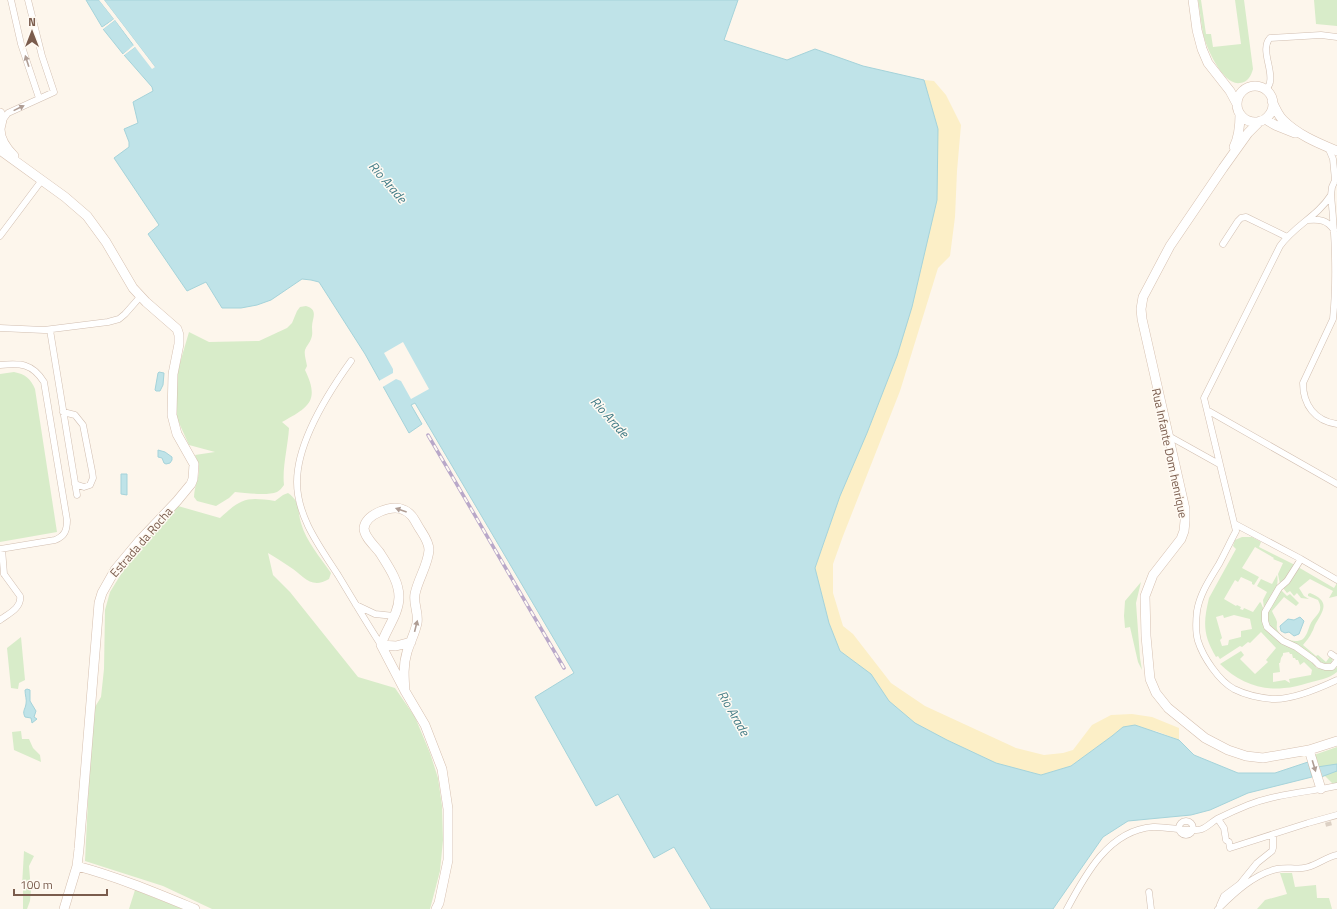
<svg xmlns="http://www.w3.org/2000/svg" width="1337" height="909" font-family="'Titillium Web',sans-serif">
<rect width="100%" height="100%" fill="#fdf6ec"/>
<path fill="#d8ecc9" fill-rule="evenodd" d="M1198,0H1201L1206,34H1211L1213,47L1241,44L1235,0H1244L1253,69C1251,76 1248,82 1240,83C1223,86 1206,47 1203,34C1201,23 1200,11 1198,0Z
M1314,0H1337V26L1316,24Z
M306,306C319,310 312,318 312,327C312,331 313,334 311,339C310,343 306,346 305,350C304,355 306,360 307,366L305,370C320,401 309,407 282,422L289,428C288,446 282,468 284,485C282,488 280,490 277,492C267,496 247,493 235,492L229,498L216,506L197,501L194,497C195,478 204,475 195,455L215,452L189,445L175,414L177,373L189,332L209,342L259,341L287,328L292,323L297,311L300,307Z
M14,372C25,374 31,379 35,389L57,532L0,542V374Z
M288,493C301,502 297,510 301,523C306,541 320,557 331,573L329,579C311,590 304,576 290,567C283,562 276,558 268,553L273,575L290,592L358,677L395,688L415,717L430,753L438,778L442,806L443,840L440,871L430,909H212L163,886L85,861L91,740L95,707L101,697L104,669L105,610L110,592L131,558L178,506L220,518C242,498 246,497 275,501L283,495Z
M1242,537H1252L1261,542L1259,547L1295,565L1286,581L1280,584L1278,574L1283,563L1273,559L1274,558L1255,547L1242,568L1259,577L1254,585L1252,584V582L1241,577L1238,582L1235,580L1224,599L1236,606L1237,605L1241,607L1240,609L1243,610L1244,608L1253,612L1260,602L1261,603L1264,610L1263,622L1294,649L1315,662L1316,668L1333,670L1337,667V672C1329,679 1318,680 1308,683C1300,685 1292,688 1284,688C1260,691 1237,681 1220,664L1241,651L1244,655L1240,659L1255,674L1268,662L1266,660L1276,648L1261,632L1250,643L1248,642L1242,647L1240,646L1220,659L1218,656L1216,657C1203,635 1203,623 1209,598L1236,549L1233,546L1235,540ZM1223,615L1224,618L1234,615L1250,619L1252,629L1241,631V637L1229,640L1228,645L1222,646L1220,640L1222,638L1216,617ZM1289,652L1290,654H1292L1293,658H1295L1296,660H1298L1300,665L1304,662L1312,670L1311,675L1289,679L1290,683L1285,680L1273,682V673L1280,672L1279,663H1280L1281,658L1283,655V653Z
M1298,567L1334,588L1337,583V596L1329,598L1333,591L1310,579L1299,588L1304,596L1309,599L1301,598L1297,593L1294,596L1290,591L1287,593L1283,588Z
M1277,575C1280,588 1271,598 1264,609L1263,600L1267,592L1257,586L1261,579L1272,584Z
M1141,582L1136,603L1140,658L1142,670L1138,662L1130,627L1125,628L1124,616L1125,601Z
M1280,589L1287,596L1290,594L1299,603L1296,606L1284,597L1272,611C1273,614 1276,618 1277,622C1277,625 1276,628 1278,631C1282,639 1295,644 1303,639C1307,635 1308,630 1310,625C1314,615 1325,613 1318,600L1308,596V594L1310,593C1329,601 1325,608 1316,623C1314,626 1314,629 1312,632C1310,637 1306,641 1303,645L1316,656L1318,655L1326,662L1331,655L1333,657L1332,663L1324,664L1298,647L1289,643L1269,627L1266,615Z
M21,637L25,680L19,683L18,689L11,688L7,648Z
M21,731L22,739H29L33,748L40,755L41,762L14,750L12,732Z
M1337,747V783L1333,784L1325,776L1321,777L1314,755Z
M24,851L34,856L29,866L31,890L30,901L27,909H23V889L26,888V885L22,886Z
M1280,873H1292L1295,887L1316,885L1317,898H1329L1332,909H1257L1265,900L1287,894Z
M135,890L183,909H129Z"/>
<path fill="#fcefc7" d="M924,80L934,81L946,95L961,125L957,171L955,217L950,256L938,268L900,391L843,536L833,564V593L843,626L853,634L891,683L925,706L1016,748L1044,755L1063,753L1073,750L1092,725L1111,715L1132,714L1152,717L1179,728V740L1156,731L1123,727L1112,736L1071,766L1041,775L996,763L947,740L915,723L889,701L871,674L840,651L829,623L815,568L840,496L867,433L896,356L938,129Z"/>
<path fill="#bfe3e8" stroke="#a5d3da" d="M86,0H99L114,19L102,27Z
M104,0H738L724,40L787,60L815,49L863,66L924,80L938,129L937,200L912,307L897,356L867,433L840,496L815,568L829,623L840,651L871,674L889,701L915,723L947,740L996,763L1041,775L1071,766L1112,736L1123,727L1135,725L1179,740L1194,755L1238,773H1275L1308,762L1312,777L1248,793L1210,810L1191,815L1128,821L1103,837L1053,909H711L674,847L654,858L618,794L596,806L535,697L574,673L415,403L411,405L422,424L409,433L365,354L319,282L311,280L302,279L271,300L257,305L241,308H222L206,282L187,291L148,234L159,225L114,158L129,147V142L124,129L138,123L133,102L153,91L152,87L124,55L135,47L155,67Z
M115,20L134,46L123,54L103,29Z
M159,372L164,373L163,385L160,391H156L155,390L158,373Z
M158,450L165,452L172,457V460L170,463L166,464L164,463L162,458L158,457Z
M121,474H127V495L121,494Z
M1300,617L1304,621L1299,634L1294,636L1289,632L1285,633L1281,631L1280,626L1288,619L1294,620Z
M27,689L30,690V701L36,711L34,717L37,719L32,723L31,718L25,717C22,711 25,710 26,704C27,700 25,695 25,690Z
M1337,764V771L1321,777L1317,767Z"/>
<path fill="#fdf6ec" d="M99,0H104L155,67L152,69L135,47L123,56L122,55L134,45L115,20L102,30L101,29L114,19Z
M403,342L429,389L411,399L401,381L396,379L381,388L377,382L393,373V369L384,353Z"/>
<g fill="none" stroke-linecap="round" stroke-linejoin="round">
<path stroke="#dcd0c4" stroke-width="6" stroke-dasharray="6 3" stroke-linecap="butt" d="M1328,822L1329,826"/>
<defs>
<path id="street" d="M11,0L21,44L39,98
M1266,90C1267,88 1270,85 1270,82C1273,69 1260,49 1270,38L1321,35L1337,37
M2,121L8,113L54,92L42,56L28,0
M1328,147L1333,159L1335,180
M1337,176L1332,187L1331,195C1335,235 1337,279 1333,319L1303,383C1303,405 1315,421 1337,424
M1331,195C1317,217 1295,225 1280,246L1204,398L1236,531C1230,542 1225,553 1219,564C1210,579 1200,593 1197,611C1196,620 1195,631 1198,641C1203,657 1219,681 1234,689C1246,695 1260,698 1273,699C1291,700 1320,688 1337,680
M1308,220C1320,219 1327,220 1334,230
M0,236L42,180
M1223,244L1238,221L1241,218L1246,217L1287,237
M0,328L44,330L108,322L119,319L125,314L140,297
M50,330L77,495
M351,361C328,393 297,441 297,482C297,517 320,547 338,575C352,598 366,622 381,645
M0,365C20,363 32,363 44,382L67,520C67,530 65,536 55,540L0,549
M1207,410L1337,484
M63,412L75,415L83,425L92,471L93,478L90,485L84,487L75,484
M1167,435L1219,464
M1235,524L1301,559L1337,580
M2,549L4,574
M1301,559L1287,581L1279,588L1265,612V621L1267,627L1283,641L1296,647L1314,660L1319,665L1325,667H1332L1337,661
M356,605L375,614L394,616
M0,620C8,614 22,608 20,596L4,574
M1331,654L1337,658
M1218,819L1224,828L1226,840L1229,842L1230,848L1308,823L1337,815
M1179 828a7 7 0 1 1 14 0a7 7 0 1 1-14 0Z
M1149,892L1151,909
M1220,905L1224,896L1240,884L1257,863L1272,851L1273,848V835
M1067,909C1085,875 1109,830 1153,827C1166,826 1192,833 1202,829C1207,827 1212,822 1217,819C1227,814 1238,809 1248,805C1276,794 1308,792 1337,786
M1218,909C1234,893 1254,874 1277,869C1287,867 1298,870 1308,867C1318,864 1327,857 1337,855"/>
<path id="secondary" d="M1193,0L1197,30L1202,49L1208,63L1230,91L1237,104
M1237 104a18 18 0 1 1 36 0a18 18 0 1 1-36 0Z
M1272,101C1275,108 1278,115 1283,120C1298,135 1318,143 1337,151
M0,113C4,119 1,122 0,129C0,139 7,149 14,156
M1265,119L1275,125L1295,133
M1260,121L1248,133L1223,168L1170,246L1143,297L1141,309L1142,319L1185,509V521L1184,531L1181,539L1153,575L1145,596L1146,636L1150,679L1156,693L1168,708L1205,738L1228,750L1246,756L1263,758L1309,750L1337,741
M1234,147C1239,137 1240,125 1240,114
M0,150L65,197L87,216L106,242L133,288L146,302L177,329L179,335V344L173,374L172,415L177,434L194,464L193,479L191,484L177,501L140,540L115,570L102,593L99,603L79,849L77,866L64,909
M381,645L396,646L411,642
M405,691C404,678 403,665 407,652C410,642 415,633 417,623C419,613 413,604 415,594C418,579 428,565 429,550C429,541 422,533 418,526C414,519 411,513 404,510C392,504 366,514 364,528C364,537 375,546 380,553C388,566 399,581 399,597C399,614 386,629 381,645L405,691L425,725L442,769L448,809V860L439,903L436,909
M1309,750L1321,789
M77,866C118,877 156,893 195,909"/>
</defs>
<use href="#street" stroke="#d1beb0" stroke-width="7"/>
<use href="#secondary" stroke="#d6c0b0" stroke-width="10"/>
<use href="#street" stroke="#fff" stroke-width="6"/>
<use href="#secondary" stroke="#fff" stroke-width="9"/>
<defs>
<path id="rail" d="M428,435L564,668"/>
</defs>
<use href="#rail" stroke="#b9a8c9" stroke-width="3.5"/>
<use href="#rail" stroke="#fffaf3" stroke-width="2" stroke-dasharray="6" stroke-linecap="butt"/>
</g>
<defs><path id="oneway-solid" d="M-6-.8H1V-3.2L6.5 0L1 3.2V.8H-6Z"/></defs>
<g fill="#af9d94">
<use href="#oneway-solid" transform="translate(27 61) rotate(-108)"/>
<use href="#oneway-solid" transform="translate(19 108) rotate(-26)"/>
<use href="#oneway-solid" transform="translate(401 510) rotate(-161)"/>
<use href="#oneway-solid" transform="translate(416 626) rotate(-76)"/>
<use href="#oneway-solid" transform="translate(1314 766) rotate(73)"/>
</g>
<g text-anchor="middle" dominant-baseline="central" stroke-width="3" stroke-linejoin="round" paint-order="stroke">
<g font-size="12" fill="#7a5c4d" stroke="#fffaf3">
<text transform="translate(1170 453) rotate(78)">Rua Infante Dom henrique</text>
<text transform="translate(141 542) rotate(-49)">Estrada da Rocha</text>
</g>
<g font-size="13" font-style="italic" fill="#437c86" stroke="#fffaf3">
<text transform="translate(388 182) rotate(49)">Rio Arade</text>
<text transform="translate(610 417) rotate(48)">Rio Arade</text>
<text transform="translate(734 713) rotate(60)">Rio Arade</text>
</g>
</g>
<g transform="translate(32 32)" stroke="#fffaf3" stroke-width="3" paint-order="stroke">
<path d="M0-3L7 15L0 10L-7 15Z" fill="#7a5c4d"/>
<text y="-6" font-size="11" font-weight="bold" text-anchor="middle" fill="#7a5c4d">N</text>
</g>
<path d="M14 889v6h93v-6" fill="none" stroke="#7a5c4d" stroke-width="2"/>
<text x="20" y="889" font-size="12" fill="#7a5c4d" stroke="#fffaf3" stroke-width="3" paint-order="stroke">100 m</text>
</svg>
